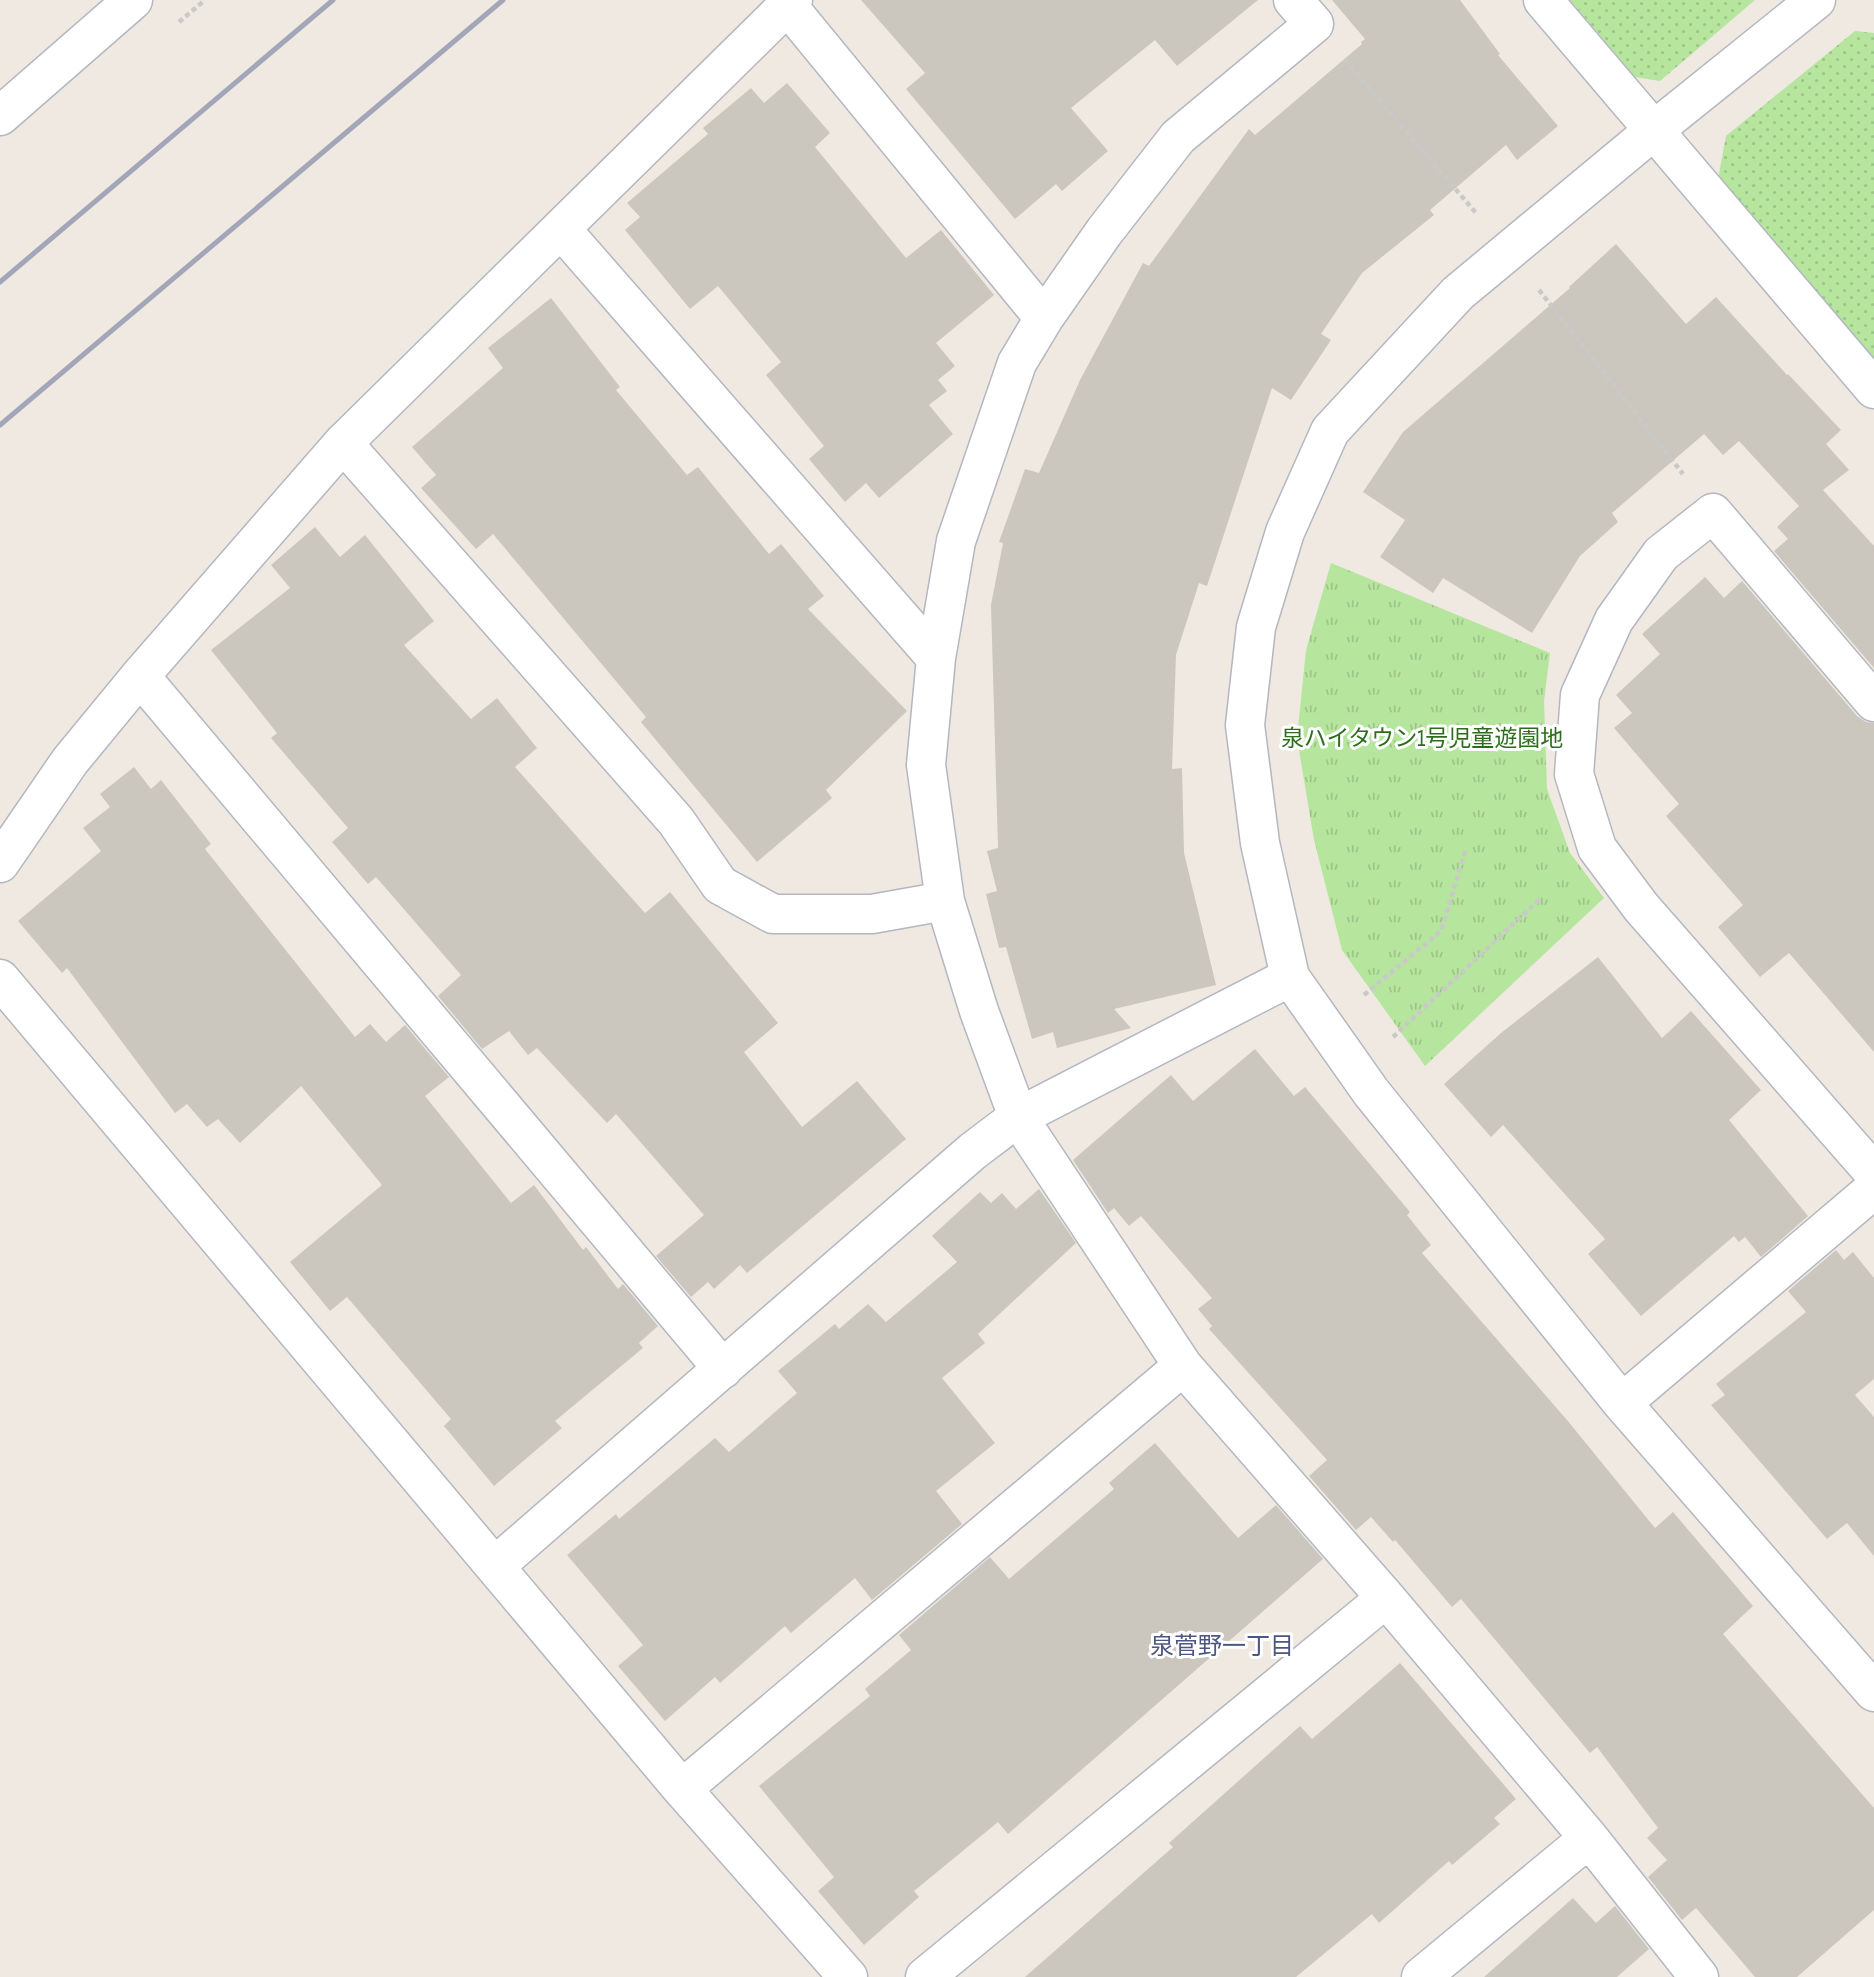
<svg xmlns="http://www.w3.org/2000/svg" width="1874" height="1977" font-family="'Sofia Sans Condensed','Noto Sans JP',sans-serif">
<defs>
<pattern id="grass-dots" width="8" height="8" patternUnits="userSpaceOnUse" patternTransform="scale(1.75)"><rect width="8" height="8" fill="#b6e59e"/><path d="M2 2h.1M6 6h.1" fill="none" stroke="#9dc588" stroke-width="1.8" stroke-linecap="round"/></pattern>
<pattern id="park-tufts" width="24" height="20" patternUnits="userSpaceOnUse" patternTransform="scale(1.75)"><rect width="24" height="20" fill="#b6e59e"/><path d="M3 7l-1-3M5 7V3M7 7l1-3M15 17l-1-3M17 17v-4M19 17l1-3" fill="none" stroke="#9dc588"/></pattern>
</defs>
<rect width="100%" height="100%" fill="#efe9e1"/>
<path fill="url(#grass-dots)" d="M1570,0H1755L1660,81L1635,77Z
M1855,31L1874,33V363L1718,179L1726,136Z"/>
<path fill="url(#park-tufts)" d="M1331,563L1550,653L1544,701L1547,789L1570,853L1604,898L1425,1066L1342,950L1314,840L1297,738L1306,650Z"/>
<path fill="#cbc7bf" d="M861,0H1258L1177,66L1155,40L1071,108L1108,151L1062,191L1056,184L1015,219L906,89L925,73Z
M1332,0H1460L1500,54L1498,55L1558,126L1517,160L1506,145L1430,210L1434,215L1362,273L1321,334L1331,340L1291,400L1272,388L1207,586L1199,583L1176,655L1172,769L1182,768L1184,853L1216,985L1114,1009L1131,1028L1057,1048L1053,1032L1032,1039L1006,947L999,948L986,894L997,891L987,851L998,848L991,605L1003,543L999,542L1025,469L1039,473L1080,380L1143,263L1149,266L1249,129L1255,135L1362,44L1361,42L1365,39Z
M787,83L830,133L815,147L906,258L941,230L994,295L936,343L955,366L938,380L947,391L929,405L953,434L879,498L866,483L845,502L809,459L824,446L766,375L781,362L718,286L690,309L625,230L640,217L627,203L708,134L703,128L751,88L764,103Z
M1616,244L1686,324L1716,297L1787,375L1788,374L1841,430L1826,444L1849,470L1823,490L1874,546V668L1774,551L1788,539L1777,527L1799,506L1739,441L1723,455L1704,434L1612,513L1618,522L1580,556L1532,633L1443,578L1433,593L1380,557L1405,520L1363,492L1403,432L1570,288L1569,287Z
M551,298L620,387L616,390L687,475L698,467L769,554L781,544L824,596L808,609L907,711L826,790L832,798L757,862L641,722L646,717L493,534L476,549L421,488L436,475L412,447L503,368L488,348Z
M315,527L340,557L365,535L434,621L404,645L471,719L497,698L537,748L515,767L645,913L670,892L778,1023L744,1052L802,1127L857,1081L906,1139L747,1273L740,1265L714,1289L708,1282L691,1297L656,1256L704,1215L616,1114L607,1123L537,1048L528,1055L509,1031L482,1049L438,996L461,975L376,877L368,884L332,842L348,828L271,738L277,733L211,650L290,588L271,565Z
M1705,577L1724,598L1742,581L1857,716L1866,722L1874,723V1052L1789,953L1760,977L1718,927L1743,905L1666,816L1679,804L1614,728L1632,713L1616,695L1660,654L1642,634Z
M134,767L151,789L161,780L211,844L205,849L355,1037L370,1024L386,1042L405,1025L449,1077L425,1096L511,1203L534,1185L583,1250L586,1247L618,1289L623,1284L658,1326L639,1343L643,1348L555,1421L562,1428L494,1486L444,1426L451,1419L347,1297L330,1311L290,1262L382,1185L301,1086L240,1143L218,1119L207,1127L187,1104L175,1113L67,968L62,973L18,921L101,851L83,828L110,807L100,794Z
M1598,957L1662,1038L1691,1011L1761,1090L1729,1120L1808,1216L1761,1257L1745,1237L1739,1242L1734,1236L1641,1316L1588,1254L1605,1239L1503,1125L1491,1137L1444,1084L1501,1033Z
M1255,1049L1294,1096L1305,1087L1410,1212L1407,1215L1431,1245L1422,1253L1567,1420L1655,1528L1673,1512L1753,1606L1723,1634L1874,1808V1910L1797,1977H1755L1696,1908L1682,1920L1648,1877L1667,1860L1647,1838L1658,1828L1597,1747L1590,1753L1461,1599L1452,1607L1395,1540L1393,1542L1371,1517L1356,1530L1309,1476L1327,1460L1209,1329L1212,1326L1198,1309L1212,1298L1141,1216L1129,1226L1114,1208L1108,1213L1073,1160L1171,1075L1193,1101Z
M1039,1189L1076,1243L978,1334L985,1343L942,1378L995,1443L936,1491L962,1524L872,1600L855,1578L791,1633L785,1626L720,1683L715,1677L665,1721L618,1666L643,1645L567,1555L616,1514L619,1519L715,1438L729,1452L797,1393L778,1371L835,1324L839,1329L868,1304L886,1322L957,1262L932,1236L980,1192L991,1203L1002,1193L1016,1209Z
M1836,1250L1844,1260L1853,1252L1874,1278V1379L1855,1395L1874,1417V1556L1847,1523L1827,1539L1711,1405L1725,1395L1716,1384L1806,1312L1788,1291Z
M1155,1443L1238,1538L1276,1505L1323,1559L1008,1834L998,1822L914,1891L919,1897L864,1945L818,1891L834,1877L759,1786L870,1696L865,1689L911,1650L899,1635L990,1557L1009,1579L1114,1489L1109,1483Z
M1400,1663L1516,1799L1494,1818L1500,1824L1452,1865L1449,1861L1379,1923L1372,1914L1296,1977H1025L1173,1847L1169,1843L1300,1726L1312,1739Z
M1573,1898L1596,1923L1615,1906L1649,1949L1617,1977H1484Z"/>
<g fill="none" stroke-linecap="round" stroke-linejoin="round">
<defs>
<path id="street" d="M1293,0L1314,24L1178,137L1104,232L1044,318L1017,363L956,541L936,658L926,765L945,901L979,1011L1018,1117L1183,1366L1386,1598L1589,1838L1699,1977
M1543,0L1874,389
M1816,0L1653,131L1458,293L1330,431L1285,532L1256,627L1245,725L1260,843L1290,977L1371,1092L1622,1403L1874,1692
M787,5L1044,318
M0,116L133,0
M561,229L936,658
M343,443L676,821L720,885L773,914H872L945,901
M140,676L723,1369
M1874,702L1713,513L1661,554L1614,620L1580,695L1574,774L1597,848L1641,907L1874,1173
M0,863L70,761L140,676L343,443L793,0
M0,979L682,1789L848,1977
M1622,1403L1874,1189
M495,1566L973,1151L1018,1117L1290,977
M682,1789L1183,1366
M925,1977L1386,1598
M1421,1977L1589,1838"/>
</defs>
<use href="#street" stroke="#b4b7c1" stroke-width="41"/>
<path stroke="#c9c9c9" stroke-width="4.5" stroke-dasharray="5 3.5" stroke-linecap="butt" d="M179,22L205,0
M1345,60L1476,213
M1539,290L1683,474
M1364,995L1441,931L1466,849
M1393,1037L1541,898"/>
<use href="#street" stroke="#fff" stroke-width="38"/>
<path stroke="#a3a6b8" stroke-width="5" d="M0,282L333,0
M0,425L503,0"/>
</g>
<g text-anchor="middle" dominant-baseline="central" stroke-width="6" stroke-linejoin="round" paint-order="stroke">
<g font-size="23" fill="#2c6e1b" stroke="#fff">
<text x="1422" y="739">泉ハイタウン1号児童遊園地</text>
</g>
<g font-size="24" fill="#4d5680" stroke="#fff">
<text x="1222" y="1646">泉菅野一丁目</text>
</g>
</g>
</svg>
